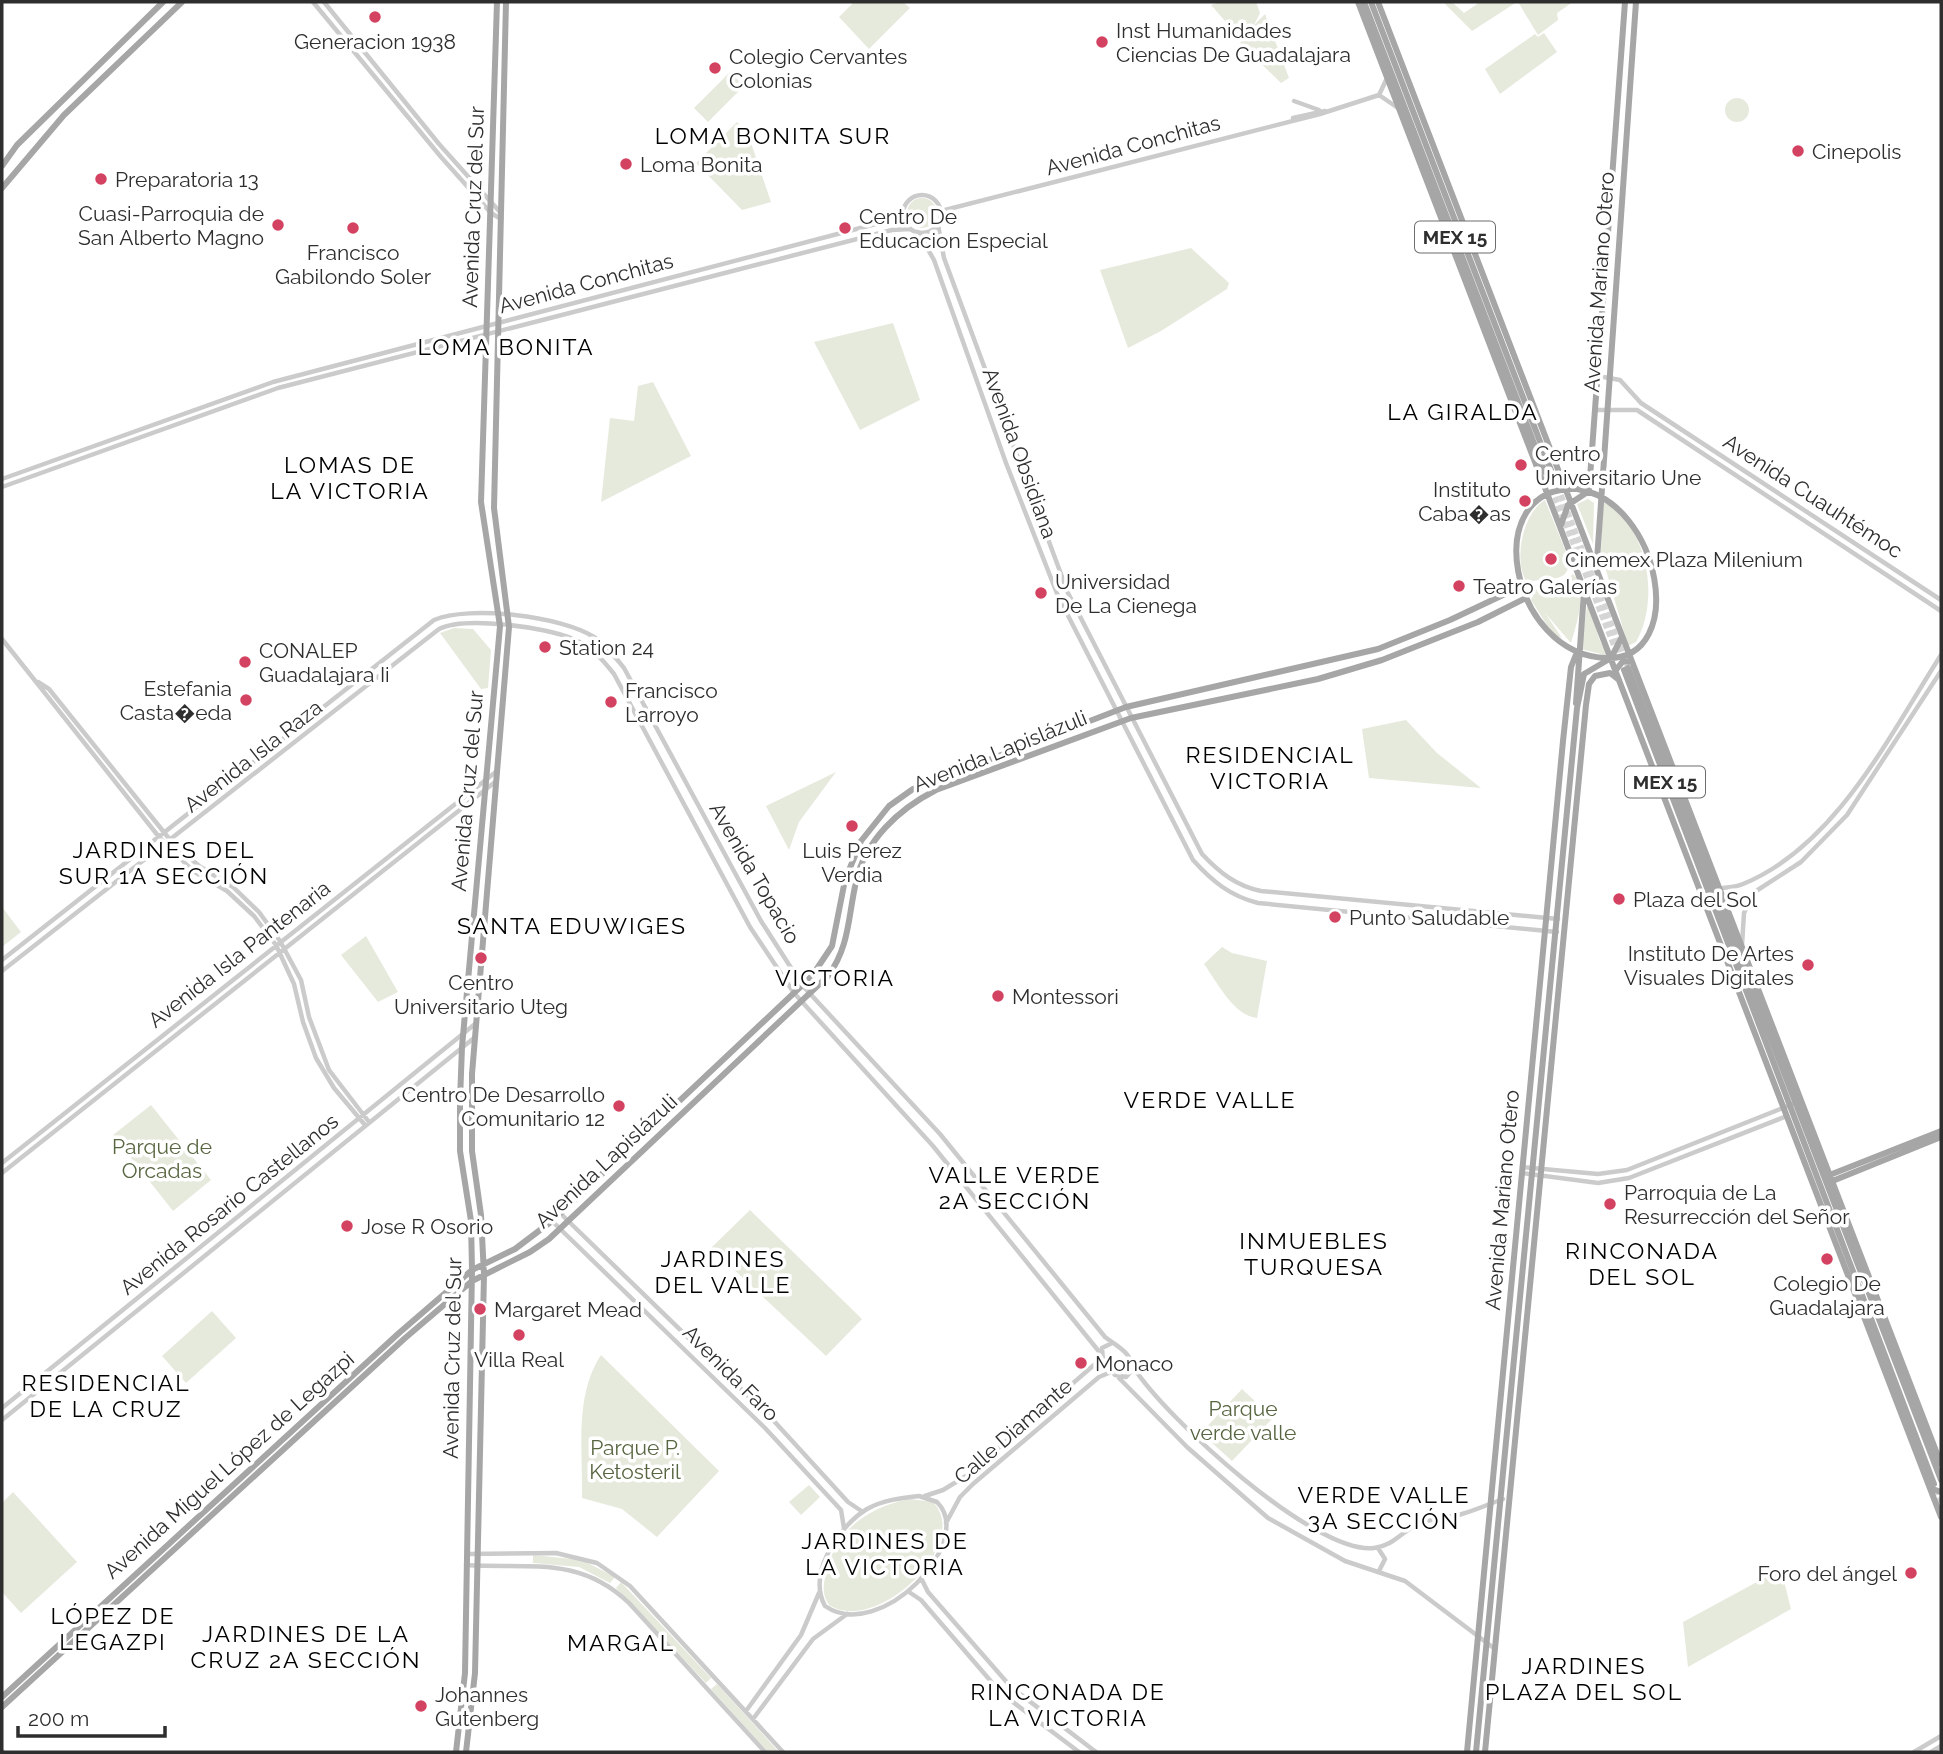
<svg xmlns="http://www.w3.org/2000/svg" width="1943" height="1754" font-family="Raleway,sans-serif">
<rect width="100%" height="100%" fill="#fff"/>
<path fill="#e6eadd" d="M854,2H903L910,8L869,49L839,17Z
M1220,2H1256L1260,13L1254,25L1265,14L1289,78L1281,83L1240,43L1251,30L1240,38L1211,5Z
M1447,2H1452L1464,13L1480,2H1517L1472,31L1445,4Z
M1518,2H1573L1557,13L1558,20L1538,35Z
M1544,33L1557,52L1500,94L1485,69L1535,34L1538,37Z
M730,72L744,86L708,122L694,108Z
M1725 110a12 12 0 1 1 24 0a12 12 0 1 1-24 0Z
M737,122L748,134L771,202L742,210L696,163Z
M907 213a15 15 0 1 1 30 0a15 15 0 1 1-30 0Z
M1191,248L1229,283L1227,289L1161,331L1128,348L1100,270Z
M893,323L920,400L860,430L814,342Z
M653,382L691,456L601,502L610,418L634,421L638,386Z
M1588,499L1594,503L1593,544L1577,504Z
M1545,500L1568,557C1573,587 1544,575 1527,583C1513,561 1522,514 1545,500Z
M1603,502C1649,526 1660,601 1636,642L1628,646L1601,553Z
M1573,574C1588,588 1577,624 1571,643L1545,613L1562,638L1552,633L1531,600L1536,589L1562,584Z
M1587,606C1598,617 1594,639 1607,651L1605,655L1581,649Z
M454,628L473,629L491,650L488,688L481,689L440,633Z
M1406,720L1437,753L1481,788L1369,778L1362,729Z
M836,772L799,822L789,850L766,806Z
M2,907L21,932L2,947Z
M366,936L398,992L378,1002L341,955Z
M1222,947L1232,953L1267,961L1257,1018C1234,1016 1217,982 1204,964Z
M151,1105L211,1180L173,1211L113,1135Z
M750,1210L862,1319L826,1356L711,1248Z
M212,1311L236,1338L186,1383L162,1356Z
M601,1355L719,1471L657,1537L622,1509L582,1498C583,1451 574,1396 601,1355Z
M1242,1389L1273,1418L1232,1461L1201,1433Z
M809,1485L820,1497L801,1515L789,1502Z
M13,1492L77,1562L21,1613L2,1592V1503Z
M910,1499L933,1502C973,1543 877,1636 829,1605C822,1595 823,1585 826,1574C835,1530 868,1507 910,1499Z
M533,1555L582,1560L615,1577L610,1583L579,1567L533,1563Z
M1781,1569L1791,1609L1688,1667L1683,1622Z
M621,1582L711,1678L706,1683L616,1588Z
M717,1684L779,1752H768L711,1689Z"/>
<g fill="none" stroke-linecap="round" stroke-linejoin="round">
<path stroke="#d5d5d5" stroke-width="6" stroke-dasharray="6 3" stroke-linecap="butt" d="M1551,470L1628,668
M1545,472L1617,653
M1936,1489L1941,1502"/>
<path stroke="#cbcbcb" stroke-width="4.5" d="M313,2L441,157L491,213L501,219
M324,2L439,144L500,212
M1379,95L1398,108
M1379,95L1387,78
M1294,101L1319,110
M1293,118L1325,111
M903 214a19 19 0 1 1 38 0a19 19 0 1 1-38 0Z
M941,211L1320,114L1379,95
M938,225L944,258L1068,593L1202,854C1219,872 1236,886 1261,891L1558,919
M918,232L934,260L1006,463L1058,596L1193,860C1212,881 1230,896 1258,903L1557,932
M1598,376L1620,380L1641,403L1941,600
M1596,410H1637L1941,611
M2,479L273,382L887,221L903,209
M2,487L278,388L892,230L910,229
M2,639L159,837L193,871L227,891L254,916L276,945L294,984L303,1022L316,1058L334,1088L365,1125
M38,682L49,689L171,841L199,866L233,887L259,912L280,941L301,980L309,1017L329,1070L369,1122
M1717,889C1725,887 1734,888 1743,884C1836,846 1889,736 1941,655
M1742,945L1744,913L1753,893L1801,862L1847,815L1941,671
M2,960L434,620C469,605 561,616 594,637C606,645 615,657 624,668L761,921L802,985L940,1134L1105,1337C1118,1347 1131,1352 1133,1369L1126,1377L1115,1375L1103,1361L1102,1348L1112,1343
M2,971L439,629C465,616 546,627 573,639C591,646 603,660 614,674L750,927L794,993L933,1146L1101,1354
M2,1163L497,771
M1522,1167L1598,1174L1627,1170L1798,1102
M2,1173L495,782
M1522,1173L1598,1183L1629,1178L1787,1116
M560,1213L773,1420L848,1502L863,1512
M552,1221L765,1428L841,1510L844,1528
M1134,1368C1165,1417 1315,1555 1374,1548C1394,1546 1403,1530 1420,1523C1434,1518 1448,1518 1462,1514C1476,1510 1489,1504 1503,1499
M1119,1378L1187,1447L1268,1518L1345,1561L1405,1581L1495,1649
M2,1408L475,1024
M2,1420L474,1038
M919,1496L937,1502C977,1542 880,1644 825,1606C807,1573 839,1526 867,1509C883,1500 901,1498 919,1496Z
M925,1496L943,1490L966,1476L1102,1358
M946,1523L960,1497L973,1484L1099,1377L1111,1372
M1378,1548L1385,1559L1379,1571
M467,1554L556,1553L597,1563L630,1586L783,1752
M466,1565C528,1569 579,1555 629,1603L765,1752
M922,1580L928,1592L1011,1687L1096,1752
M909,1592L921,1600L1001,1693L1079,1752
M746,1711L801,1635L819,1593
M753,1719L813,1639L847,1614
M2,1751L3,1752
M1914,1752L1941,1736
M1931,1752L1941,1746"/>
<path stroke="#a6a6a6" stroke-width="6" d="M1358,2L1941,1517
M1364,2L1545,472
M1371,2L1551,470
M1378,2L1941,1464
M2,166L17,145L163,2
M2,188L64,115L182,2
M1543,480H1555L1560,472
M1577,489C1661,501 1689,660 1607,658C1509,656 1478,484 1577,489Z
M1561,525L1568,505L1589,491L1625,2
M1597,560L1636,2
M1628,668L1941,1480
M1616,670L1623,661L1632,662
M1624,670L1934,1484
M1576,703L1584,592
M1827,1176L1941,1131
M1830,1182L1941,1137
M1930,1488L1941,1492
M2,1697L399,1333L472,1270L515,1249L552,1221L812,976L832,946L845,880L861,841L889,806L913,789L1126,707L1378,649L1450,620L1520,587
M2,1707L404,1339L472,1281L530,1252L549,1239L828,976C850,946 848,916 856,882C865,840 899,809 936,790L1131,718L1318,679L1382,660L1478,622L1526,598
M456,1752L465,1673L472,1270L471,1221L460,1151V1100L462,1047L500,626L481,502L497,2
M466,1752L475,1673L484,1275L481,1215L472,1151V1074L509,627L494,508L506,2
M1467,1752L1563,741L1571,667L1577,652
M1476,1752L1577,708L1584,674L1611,658L1622,637
M1485,1752L1586,705L1589,684L1595,676L1610,673L1619,680"/>
</g>
<g fill="#d34361" stroke="#fff" stroke-width="2.5">
<circle cx="375" cy="17" r="7"/>
<circle cx="1102" cy="42" r="7"/>
<circle cx="715" cy="68" r="7"/>
<circle cx="1798" cy="151" r="7"/>
<circle cx="626" cy="164" r="7"/>
<circle cx="101" cy="179" r="7"/>
<circle cx="278" cy="225" r="7"/>
<circle cx="353" cy="228" r="7"/>
<circle cx="845" cy="228" r="7"/>
<circle cx="1521" cy="465" r="7"/>
<circle cx="1525" cy="501" r="7"/>
<circle cx="1551" cy="559" r="7"/>
<circle cx="1459" cy="586" r="7"/>
<circle cx="1041" cy="593" r="7"/>
<circle cx="545" cy="647" r="7"/>
<circle cx="245" cy="662" r="7"/>
<circle cx="246" cy="700" r="7"/>
<circle cx="611" cy="702" r="7"/>
<circle cx="852" cy="826" r="7"/>
<circle cx="1619" cy="899" r="7"/>
<circle cx="1335" cy="917" r="7"/>
<circle cx="481" cy="958" r="7"/>
<circle cx="1808" cy="965" r="7"/>
<circle cx="998" cy="996" r="7"/>
<circle cx="619" cy="1106" r="7"/>
<circle cx="1610" cy="1204" r="7"/>
<circle cx="347" cy="1226" r="7"/>
<circle cx="1827" cy="1259" r="7"/>
<circle cx="480" cy="1309" r="7"/>
<circle cx="519" cy="1335" r="7"/>
<circle cx="1081" cy="1363" r="7"/>
<circle cx="1911" cy="1573" r="7"/>
<circle cx="421" cy="1706" r="7"/>
</g>
<g text-anchor="middle" dominant-baseline="central" stroke-width="7" stroke-linejoin="round" paint-order="stroke">
<g fill="#fff" stroke="#6d6d6d" stroke-width="2">
<rect x="1415" y="221.5" width="80" height="31" rx="5"/>
<rect x="1625" y="766.5" width="80" height="31" rx="5"/>
</g>
<g font-size="19" font-weight="bold" fill="#2e2e2e">
<text x="1455" y="237">MEX 15</text>
<text x="1665" y="782">MEX 15</text>
</g>
<g font-size="21" fill="#2e2e2e" stroke="#fff" text-anchor="start">
<text x="1116" y="30">Inst Humanidades<tspan x="1116" dy="24">Ciencias De Guadalajara</tspan></text>
<text x="375" y="41" text-anchor="middle">Generacion 1938</text>
<text x="729" y="56">Colegio Cervantes<tspan x="729" dy="24">Colonias</tspan></text>
<text x="1812" y="151">Cinepolis</text>
<text x="640" y="164">Loma Bonita</text>
<text x="115" y="179">Preparatoria 13</text>
<text x="264" y="213" text-anchor="end">Cuasi-Parroquia de<tspan x="264" dy="24">San Alberto Magno</tspan></text>
<text x="859" y="216">Centro De<tspan x="859" dy="24">Educacion Especial</tspan></text>
<text x="353" y="252" text-anchor="middle">Francisco<tspan x="353" dy="24">Gabilondo Soler</tspan></text>
<text x="1535" y="453">Centro<tspan x="1535" dy="24">Universitario Une</tspan></text>
<text x="1511" y="489" text-anchor="end">Instituto<tspan x="1511" dy="24">Caba�as</tspan></text>
<text x="1565" y="559">Cinemex Plaza Milenium</text>
<text x="1055" y="581">Universidad<tspan x="1055" dy="24">De La Cienega</tspan></text>
<text x="1473" y="586">Teatro Galerías</text>
<text x="559" y="647">Station 24</text>
<text x="259" y="650">CONALEP<tspan x="259" dy="24">Guadalajara Ii</tspan></text>
<text x="232" y="688" text-anchor="end">Estefania<tspan x="232" dy="24">Casta�eda</tspan></text>
<text x="625" y="690">Francisco<tspan x="625" dy="24">Larroyo</tspan></text>
<text x="852" y="850" text-anchor="middle">Luis Perez<tspan x="852" dy="24">Verdia</tspan></text>
<text x="1633" y="899">Plaza del Sol</text>
<text x="1349" y="917">Punto Saludable</text>
<text x="1794" y="953" text-anchor="end">Instituto De Artes<tspan x="1794" dy="24">Visuales Digitales</tspan></text>
<text x="481" y="982" text-anchor="middle">Centro<tspan x="481" dy="24">Universitario Uteg</tspan></text>
<text x="1012" y="996">Montessori</text>
<text x="605" y="1094" text-anchor="end">Centro De Desarrollo<tspan x="605" dy="24">Comunitario 12</tspan></text>
<text x="1624" y="1192">Parroquia de La<tspan x="1624" dy="24">Resurrección del Señor</tspan></text>
<text x="361" y="1226">Jose R Osorio</text>
<text x="1827" y="1283" text-anchor="middle">Colegio De<tspan x="1827" dy="24">Guadalajara</tspan></text>
<text x="494" y="1309">Margaret Mead</text>
<text x="519" y="1359" text-anchor="middle">Villa Real</text>
<text x="1095" y="1363">Monaco</text>
<text x="1897" y="1573" text-anchor="end">Foro del ángel</text>
<text x="435" y="1694">Johannes<tspan x="435" dy="24">Gutenberg</tspan></text>
</g>
<g font-size="21" fill="#2e2e2e" stroke="#fff">
<text transform="translate(1133 145) rotate(-15)">Avenida Conchitas</text>
<text transform="translate(473 207) rotate(-88)">Avenida Cruz del Sur</text>
<text transform="translate(1599 282) rotate(-86)">Avenida Mariano Otero</text>
<text transform="translate(586 283) rotate(-15)">Avenida Conchitas</text>
<text transform="translate(1020 453) rotate(70)">Avenida Obsidiana</text>
<text transform="translate(1813 496) rotate(33)">Avenida Cuauhtémoc</text>
<text transform="translate(1000 751) rotate(-22)">Avenida Lapislázuli</text>
<text transform="translate(253 756) rotate(-38)">Avenida Isla Raza</text>
<text transform="translate(467 791) rotate(-85)">Avenida Cruz del Sur</text>
<text transform="translate(755 873) rotate(60)">Avenida Topacio</text>
<text transform="translate(239 954) rotate(-38)">Avenida Isla Pantenaria</text>
<text transform="translate(606 1161) rotate(-43)">Avenida Lapislázuli</text>
<text transform="translate(1502 1200) rotate(-85)">Avenida Mariano Otero</text>
<text transform="translate(229 1204) rotate(-39)">Avenida Rosario Castellanos</text>
<text transform="translate(452 1358) rotate(-89)">Avenida Cruz del Sur</text>
<text transform="translate(731 1373) rotate(45)">Avenida Faro</text>
<text transform="translate(1013 1431) rotate(-41)">Calle Diamante</text>
<text transform="translate(229 1465) rotate(-42)">Avenida Miguel López de Legazpi</text>
</g>
<g font-size="21" fill="#576540" stroke="#fff">
<text x="162" y="1146">Parque de<tspan x="162" dy="24">Orcadas</tspan></text>
<text x="1243" y="1408">Parque<tspan x="1243" dy="24">verde valle</tspan></text>
<text x="635" y="1447">Parque P.<tspan x="635" dy="24">Ketosteril</tspan></text>
</g>
<g font-size="23" letter-spacing="2" fill="#000" stroke="#fff">
<text x="773" y="135">LOMA BONITA SUR</text>
<text x="506" y="346">LOMA BONITA</text>
<text x="1463" y="411">LA GIRALDA</text>
<text x="350" y="464">LOMAS DE<tspan x="350" dy="26">LA VICTORIA</tspan></text>
<text x="1270" y="754">RESIDENCIAL<tspan x="1270" dy="26">VICTORIA</tspan></text>
<text x="164" y="849">JARDINES DEL<tspan x="164" dy="26">SUR 1A SECCIÓN</tspan></text>
<text x="572" y="925">SANTA EDUWIGES</text>
<text x="835" y="977">VICTORIA</text>
<text x="1210" y="1099">VERDE VALLE</text>
<text x="1015" y="1174">VALLE VERDE<tspan x="1015" dy="26">2A SECCIÓN</tspan></text>
<text x="1314" y="1240">INMUEBLES<tspan x="1314" dy="26">TURQUESA</tspan></text>
<text x="1642" y="1250">RINCONADA<tspan x="1642" dy="26">DEL SOL</tspan></text>
<text x="723" y="1258">JARDINES<tspan x="723" dy="26">DEL VALLE</tspan></text>
<text x="106" y="1382">RESIDENCIAL<tspan x="106" dy="26">DE LA CRUZ</tspan></text>
<text x="1384" y="1494">VERDE VALLE<tspan x="1384" dy="26">3A SECCIÓN</tspan></text>
<text x="885" y="1540">JARDINES DE<tspan x="885" dy="26">LA VICTORIA</tspan></text>
<text x="113" y="1615">LÓPEZ DE<tspan x="113" dy="26">LEGAZPI</tspan></text>
<text x="306" y="1633">JARDINES DE LA<tspan x="306" dy="26">CRUZ 2A SECCIÓN</tspan></text>
<text x="621" y="1642">MARGAL</text>
<text x="1584" y="1665">JARDINES<tspan x="1584" dy="26">PLAZA DEL SOL</tspan></text>
<text x="1068" y="1691">RINCONADA DE<tspan x="1068" dy="26">LA VICTORIA</tspan></text>
</g>
</g>
<rect width="1943" height="1754" fill="none" stroke="#2e2e2e" stroke-width="7"/>
<path d="M18 1726v10h147v-10" fill="none" stroke="#2e2e2e" stroke-width="3.5"/>
<text x="28" y="1726" font-size="21" fill="#2e2e2e" stroke="#ffffff" stroke-width="5" paint-order="stroke">200 m</text>
</svg>
